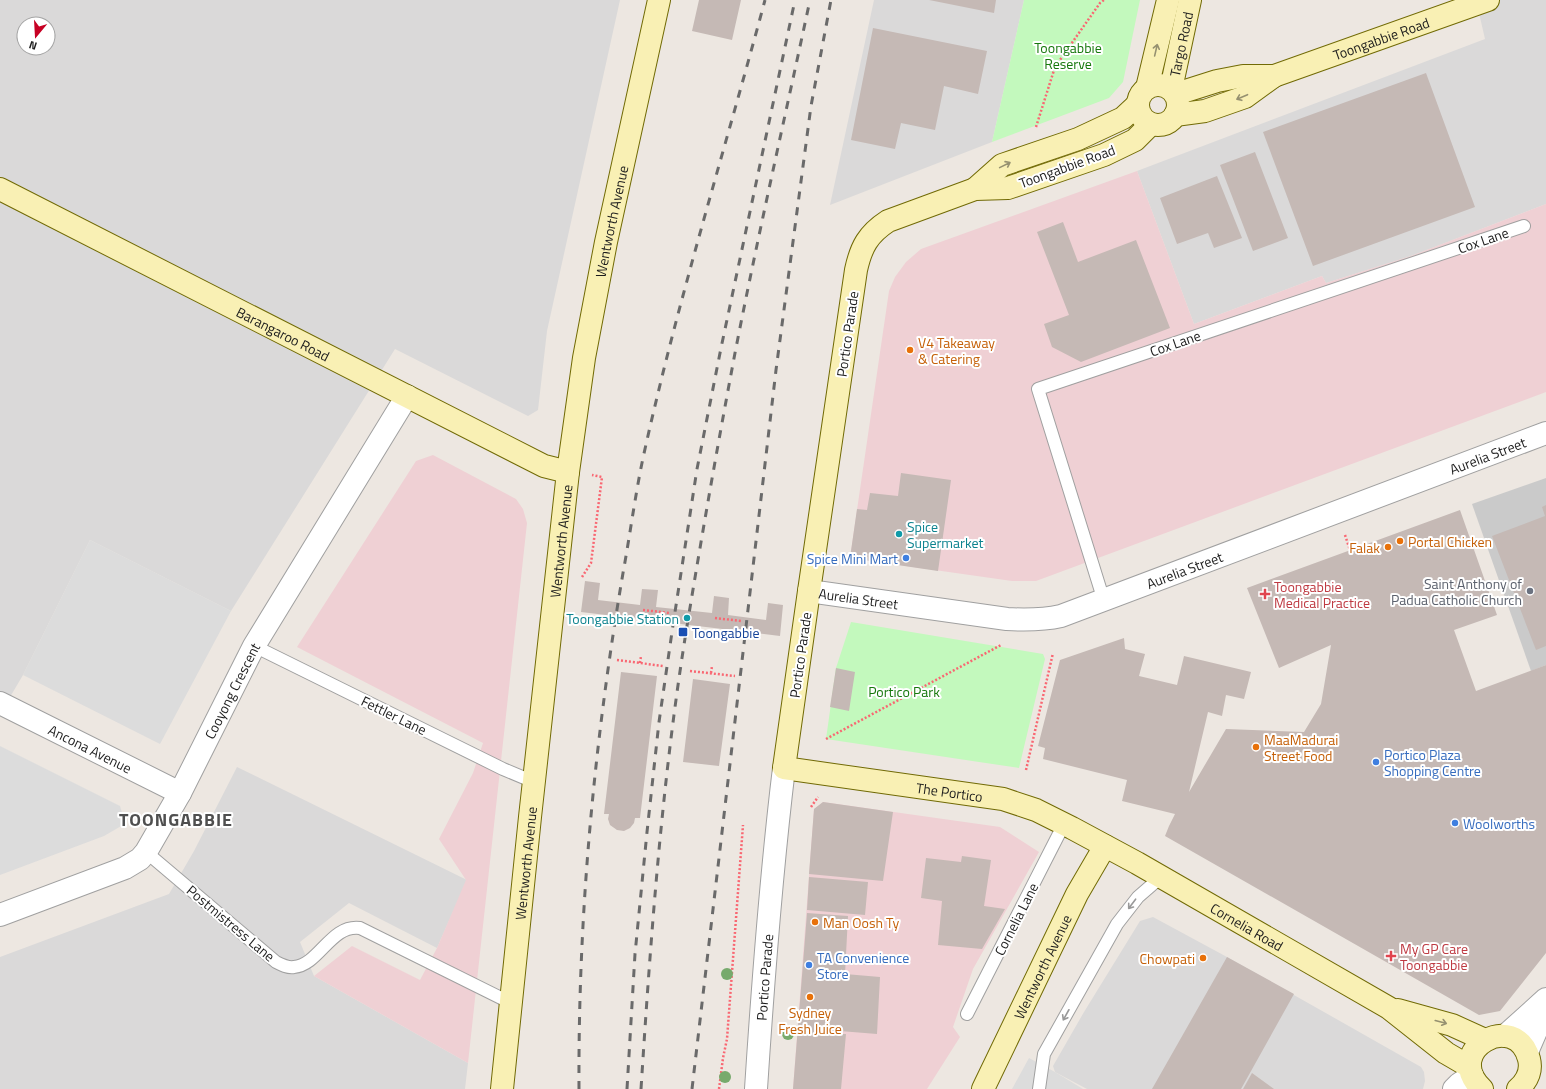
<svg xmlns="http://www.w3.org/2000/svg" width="1546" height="1089" font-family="'Titillium Web',sans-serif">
<rect width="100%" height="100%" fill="#ede7e1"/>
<path fill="#dad9d9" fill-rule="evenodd" d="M0,0H620L547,331L538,410L528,416L395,349L231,611L90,540L23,675L0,714ZM24,24H48V48H24Z
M874,0H1024L992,142L830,205Z
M1476,0H1546V204L1411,256L1326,283L1322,276L1194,324L1137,171L1485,39Z
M237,767L467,880L437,948L349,903L300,942L314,976L468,1063L465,1089H0V957L169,894L194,851Z
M1153,917L1227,957L1421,1067L1424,1072L1425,1081L1423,1089H1087L1055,1072L1053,1066L1084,1012L1140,921Z"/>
<path fill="#efd0d4" d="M1137,171L1194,324L1322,276L1326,283L1411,256L1546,204V392L1036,581H1012L850,558L889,291L895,277L906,262L921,249Z
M433,455L516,499L523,509L527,523L468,1063L314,976L352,946L420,980L437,948L466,880L439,839L473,773L483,743L297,647L416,461Z
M823,802L1000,827L1039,852L973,969L953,1027L960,1037L927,1089H793L814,809Z"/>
<path fill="#cacaca" d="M1546,478V665L1531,671L1472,504Z"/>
<path fill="#c3f9bd" d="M1024,0H1140L1123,82L1109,98L992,142Z
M851,622L1043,654L1045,659L1019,768L826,739L836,668Z"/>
<path fill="#dcdcdc" d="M90,540L231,611L160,744L23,675Z
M0,746L120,806L123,816V825L104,836L0,875Z
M1029,1058L1055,1072L1083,1089H1012Z"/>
<path fill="#c5b9b5" d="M699,0H741L732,40L692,31Z
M929,0H996L994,13Z
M873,28L987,51L978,94L944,86L935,130L901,123L895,149L851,140Z
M1426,73L1475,207L1313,266L1263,132Z
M1255,152L1288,238L1253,251L1220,165Z
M1217,176L1242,238L1214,248L1208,233L1177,244L1160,198Z
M1063,222L1078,262L1136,240L1170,328L1081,362L1052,347L1044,324L1069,315L1037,232Z
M901,473L951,480L938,571L850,558L857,509L867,510L870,493L898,496Z
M1546,505V646L1536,650L1492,536L1545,516L1542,507Z
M1460,510L1497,615L1454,630L1476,691L1546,665V953L1500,1011L1479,1015L1165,836L1169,826L1175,814L1122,801L1127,780L1043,759L1045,748L1038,746L1060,660L1124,638L1125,649L1145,654L1139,676L1177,685L1184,656L1251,672L1244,699L1226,695L1222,716L1208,712L1189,792L1226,729L1304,732L1321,704L1331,645L1279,668L1247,588Z
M585,581L600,583L598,600L640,605L642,589L658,590L656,607L712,613L714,596L729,598L728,615L766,620L768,603L783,605L780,636L581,612Z
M836,668L855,672L849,711L830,707Z
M621,672L657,676L640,818H635L634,823L630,828L624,831L617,830L610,825L608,819L609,814H604Z
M693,679L730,684L719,766L683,762Z
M823,802L893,812L883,881L809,874L814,809Z
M962,856L991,860L984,906L1005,909L982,949L938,945L942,901L921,898L926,858L961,862Z
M809,877L868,882L865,915L807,910Z
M807,913L848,916L845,974L880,977L877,1034L840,1031V1034H846L841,1089H793Z
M1227,957L1294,994L1241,1089H1152Z
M1252,1073L1274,1089H1243Z"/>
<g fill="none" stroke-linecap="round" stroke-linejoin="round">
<defs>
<path id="lane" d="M1104,601L1038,389L1524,226
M254,646L503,769L534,782
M146,852L276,962C282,965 288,968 294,967C319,965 331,924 360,928L511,1003
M967,1014L1064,824
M1039,1089L1044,1054L1117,924L1138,897L1161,877"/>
<g id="street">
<path id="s1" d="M809,591L1007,619C1025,620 1043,620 1061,616L1546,433"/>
<path id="s2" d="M0,703L180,793"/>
<path id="s3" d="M0,915L125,868L140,859L146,852L180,793L254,646L407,396"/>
<path d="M1505,1036L1546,999"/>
<path d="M1527,1052L1546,1008"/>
<path id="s4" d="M756,1089C763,981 771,875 784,768"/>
<path d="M1454,1089L1459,1084L1472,1075"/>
</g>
<g id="secondary">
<circle cx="1158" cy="105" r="20"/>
<path d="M1147,88L1168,0"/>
<path id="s5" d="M1171,89L1190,0"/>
<path d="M1176,94L1217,81L1243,76H1274"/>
<path id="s6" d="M1175,115L1205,111L1245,97L1274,76L1488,0"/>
<path id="s7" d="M1151,124L1135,140L1104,155L1008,188L975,189L888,221C868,234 861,247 856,270L809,591L784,768L1003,799L1036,810L1072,828L1137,863L1389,1008L1446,1053L1470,1067"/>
<path id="s8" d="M0,189L544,466L568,472"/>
<path d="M975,189L1002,165L1078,139L1123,118L1138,104"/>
<path d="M1398,1010L1452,1025L1485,1040"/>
<path id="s9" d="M502,1089L530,817L568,472L584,358L606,242L659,0"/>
<path id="s10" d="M983,1089L1077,894L1105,846"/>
<path d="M1482,1089C1441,1050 1516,1009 1529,1059C1532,1071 1527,1081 1518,1089"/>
</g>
</defs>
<use href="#lane" stroke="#a0a0a0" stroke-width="14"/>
<use href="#street" stroke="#a0a0a0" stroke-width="24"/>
<use href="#secondary" stroke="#716a05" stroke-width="24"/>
<path stroke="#f96772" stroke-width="2.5" stroke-dasharray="2 2" stroke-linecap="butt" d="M1036,127L1055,67L1100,3L1104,0
M1345,535L1350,550
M582,577L591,563L602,477L592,475
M643,610L670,613
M715,618L741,621
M617,660L663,666
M640,663L641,656
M690,671L735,676
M711,673L712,666
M826,739L1001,645
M1026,770L1053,653
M811,807L818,797
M719,1089L723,1058L727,1039L743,825"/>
<use href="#lane" stroke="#fff" stroke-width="12"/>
<use href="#street" stroke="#fff" stroke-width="22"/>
<use href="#secondary" stroke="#f9f0b4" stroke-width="22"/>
<path stroke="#6a6a6a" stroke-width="3" stroke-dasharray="8 8" stroke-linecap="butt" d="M579,1089C578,916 594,743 623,573C630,535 635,496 643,458C677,303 724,153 765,0
M627,1089L635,954L647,832L659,722L673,625L697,469L721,348L795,0
M641,1089C651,934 662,779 687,626C702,534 718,443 735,353C758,235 785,117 810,0
M692,1089L776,370L811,106L831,0"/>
</g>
<g fill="#77aa6c">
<circle cx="727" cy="974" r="6"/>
<circle cx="788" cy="1034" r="6"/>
<circle cx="725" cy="1077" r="6"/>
</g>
<defs><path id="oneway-shaft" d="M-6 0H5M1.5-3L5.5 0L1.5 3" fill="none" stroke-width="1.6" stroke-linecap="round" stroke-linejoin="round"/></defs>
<g stroke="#969170">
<use href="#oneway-shaft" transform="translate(1156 50) rotate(-77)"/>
<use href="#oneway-shaft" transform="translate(1242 97) rotate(157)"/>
<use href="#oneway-shaft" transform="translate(1005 165) rotate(-26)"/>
<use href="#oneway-shaft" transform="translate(1441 1022) rotate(15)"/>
</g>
<g stroke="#999">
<use href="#oneway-shaft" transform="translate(1132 904) rotate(127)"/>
<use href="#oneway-shaft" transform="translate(1066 1015) rotate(119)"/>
</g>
<g fill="#e8710a" stroke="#fff" stroke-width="1.5">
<circle cx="910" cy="350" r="4"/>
<circle cx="1400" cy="541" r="4"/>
<circle cx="1388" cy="547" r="4"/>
<circle cx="1256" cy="747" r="4"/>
<circle cx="815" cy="922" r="4"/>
<circle cx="1203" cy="958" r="4"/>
<circle cx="810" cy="997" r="4"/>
</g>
<g fill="#0f9aa8" stroke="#fff" stroke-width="1.5">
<circle cx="899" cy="534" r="4"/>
<circle cx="687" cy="618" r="4"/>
</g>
<g fill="#3f7fe0" stroke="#fff" stroke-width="1.5">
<circle cx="906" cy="558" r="4"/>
<circle cx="1376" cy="762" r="4"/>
<circle cx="1455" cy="823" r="4"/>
<circle cx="809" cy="965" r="4"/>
</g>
<circle fill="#6b7280" stroke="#fff" stroke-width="1.5" cx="1530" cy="591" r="4"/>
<g fill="#e0444e" stroke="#fff" stroke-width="1.5">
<path d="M1263 588h4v4h4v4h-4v4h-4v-4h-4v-4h4z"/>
<path d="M1389 950h4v4h4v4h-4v4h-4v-4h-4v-4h4z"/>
</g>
<rect fill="#1a4fb4" stroke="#fff" stroke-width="1.5" x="678" y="627" width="10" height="10" rx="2"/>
<g text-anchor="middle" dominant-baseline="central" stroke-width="4" stroke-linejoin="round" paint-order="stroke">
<g font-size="14" fill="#1c1c1c" stroke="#fff">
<text stroke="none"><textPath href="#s6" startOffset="222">Toongabbie Road</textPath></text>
<text stroke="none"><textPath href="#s5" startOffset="46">Targo Road</textPath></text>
<text transform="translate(1067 166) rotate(-20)">Toongabbie Road</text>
<text stroke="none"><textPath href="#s9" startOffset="875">Wentworth Avenue</textPath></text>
<text transform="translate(1483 240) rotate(-19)">Cox Lane</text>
<text stroke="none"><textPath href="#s8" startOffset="318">Barangaroo Road</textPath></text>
<text transform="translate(847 334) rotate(-82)">Portico Parade</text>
<text transform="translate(1175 343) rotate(-19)">Cox Lane</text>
<text stroke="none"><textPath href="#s1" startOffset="710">Aurelia Street</textPath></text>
<text stroke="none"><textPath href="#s9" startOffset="551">Wentworth Avenue</textPath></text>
<text stroke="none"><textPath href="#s1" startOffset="386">Aurelia Street</textPath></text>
<text stroke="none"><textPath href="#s1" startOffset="50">Aurelia Street</textPath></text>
<text transform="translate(800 655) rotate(-82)">Portico Parade</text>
<text stroke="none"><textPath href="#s3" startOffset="343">Cooyong Crescent</textPath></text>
<text transform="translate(394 715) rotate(26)">Fettler Lane</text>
<text stroke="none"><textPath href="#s2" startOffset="101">Ancona Avenue</textPath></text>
<text stroke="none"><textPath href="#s7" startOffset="1015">The Portico</textPath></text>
<text stroke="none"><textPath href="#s9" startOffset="227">Wentworth Avenue</textPath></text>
<text transform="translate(1016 919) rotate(-63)">Cornelia Lane</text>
<text transform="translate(231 923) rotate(40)">Postmistress Lane</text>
<text stroke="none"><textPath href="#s7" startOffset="1345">Cornelia Road</textPath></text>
<text stroke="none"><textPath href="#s10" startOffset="136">Wentworth Avenue</textPath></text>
<text stroke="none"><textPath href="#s4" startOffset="112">Portico Parade</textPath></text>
</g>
<g font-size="14" fill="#16780c" stroke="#fff">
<text x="1068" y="47">Toongabbie<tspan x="1068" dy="16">Reserve</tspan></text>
<text x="904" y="691">Portico Park</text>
</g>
<g font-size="14" fill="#c56008" stroke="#fff" text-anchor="start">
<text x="918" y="342">V4 Takeaway<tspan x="918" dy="16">&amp; Catering</tspan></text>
<text x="1408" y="541">Portal Chicken</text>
<text x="1380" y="547" text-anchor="end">Falak</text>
<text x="1264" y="739">MaaMadurai<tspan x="1264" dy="16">Street Food</tspan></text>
<text x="823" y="922">Man Oosh Ty</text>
<text x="1195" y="958" text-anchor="end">Chowpati</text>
<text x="810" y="1012" text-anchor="middle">Sydney<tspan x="810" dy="16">Fresh Juice</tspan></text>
</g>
<g font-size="14" fill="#0d838f" stroke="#fff" text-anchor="start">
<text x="907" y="526">Spice<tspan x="907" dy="16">Supermarket</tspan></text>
<text x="679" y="618" text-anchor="end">Toongabbie Station</text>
</g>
<g font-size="14" fill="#366cbe" stroke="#fff" text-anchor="start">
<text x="898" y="558" text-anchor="end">Spice Mini Mart</text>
<text x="1384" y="754">Portico Plaza<tspan x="1384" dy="16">Shopping Centre</tspan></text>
<text x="1463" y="823">Woolworths</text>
<text x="817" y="957">TA Convenience<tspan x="817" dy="16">Store</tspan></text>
</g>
<g font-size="14" fill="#5b616d" stroke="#fff" text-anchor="end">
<text x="1522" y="583">Saint Anthony of<tspan x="1522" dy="16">Padua Catholic Church</tspan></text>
</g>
<g font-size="14" fill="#be3a42" stroke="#fff" text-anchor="start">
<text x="1274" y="586">Toongabbie<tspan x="1274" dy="16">Medical Practice</tspan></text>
<text x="1400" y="948">My GP Care<tspan x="1400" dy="16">Toongabbie</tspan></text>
</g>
<g font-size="14" fill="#164399" stroke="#fff" text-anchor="start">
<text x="692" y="632">Toongabbie</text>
</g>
<g font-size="18" font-weight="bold" letter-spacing="1" fill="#4f4f4f" stroke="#fff">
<text x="176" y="819">TOONGABBIE</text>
</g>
</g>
<g transform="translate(36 36) rotate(198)"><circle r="19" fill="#ffffff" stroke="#a4a4a4"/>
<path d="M0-3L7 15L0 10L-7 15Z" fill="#c70124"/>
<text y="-6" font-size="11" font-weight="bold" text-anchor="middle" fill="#1c1c1c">N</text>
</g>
</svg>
